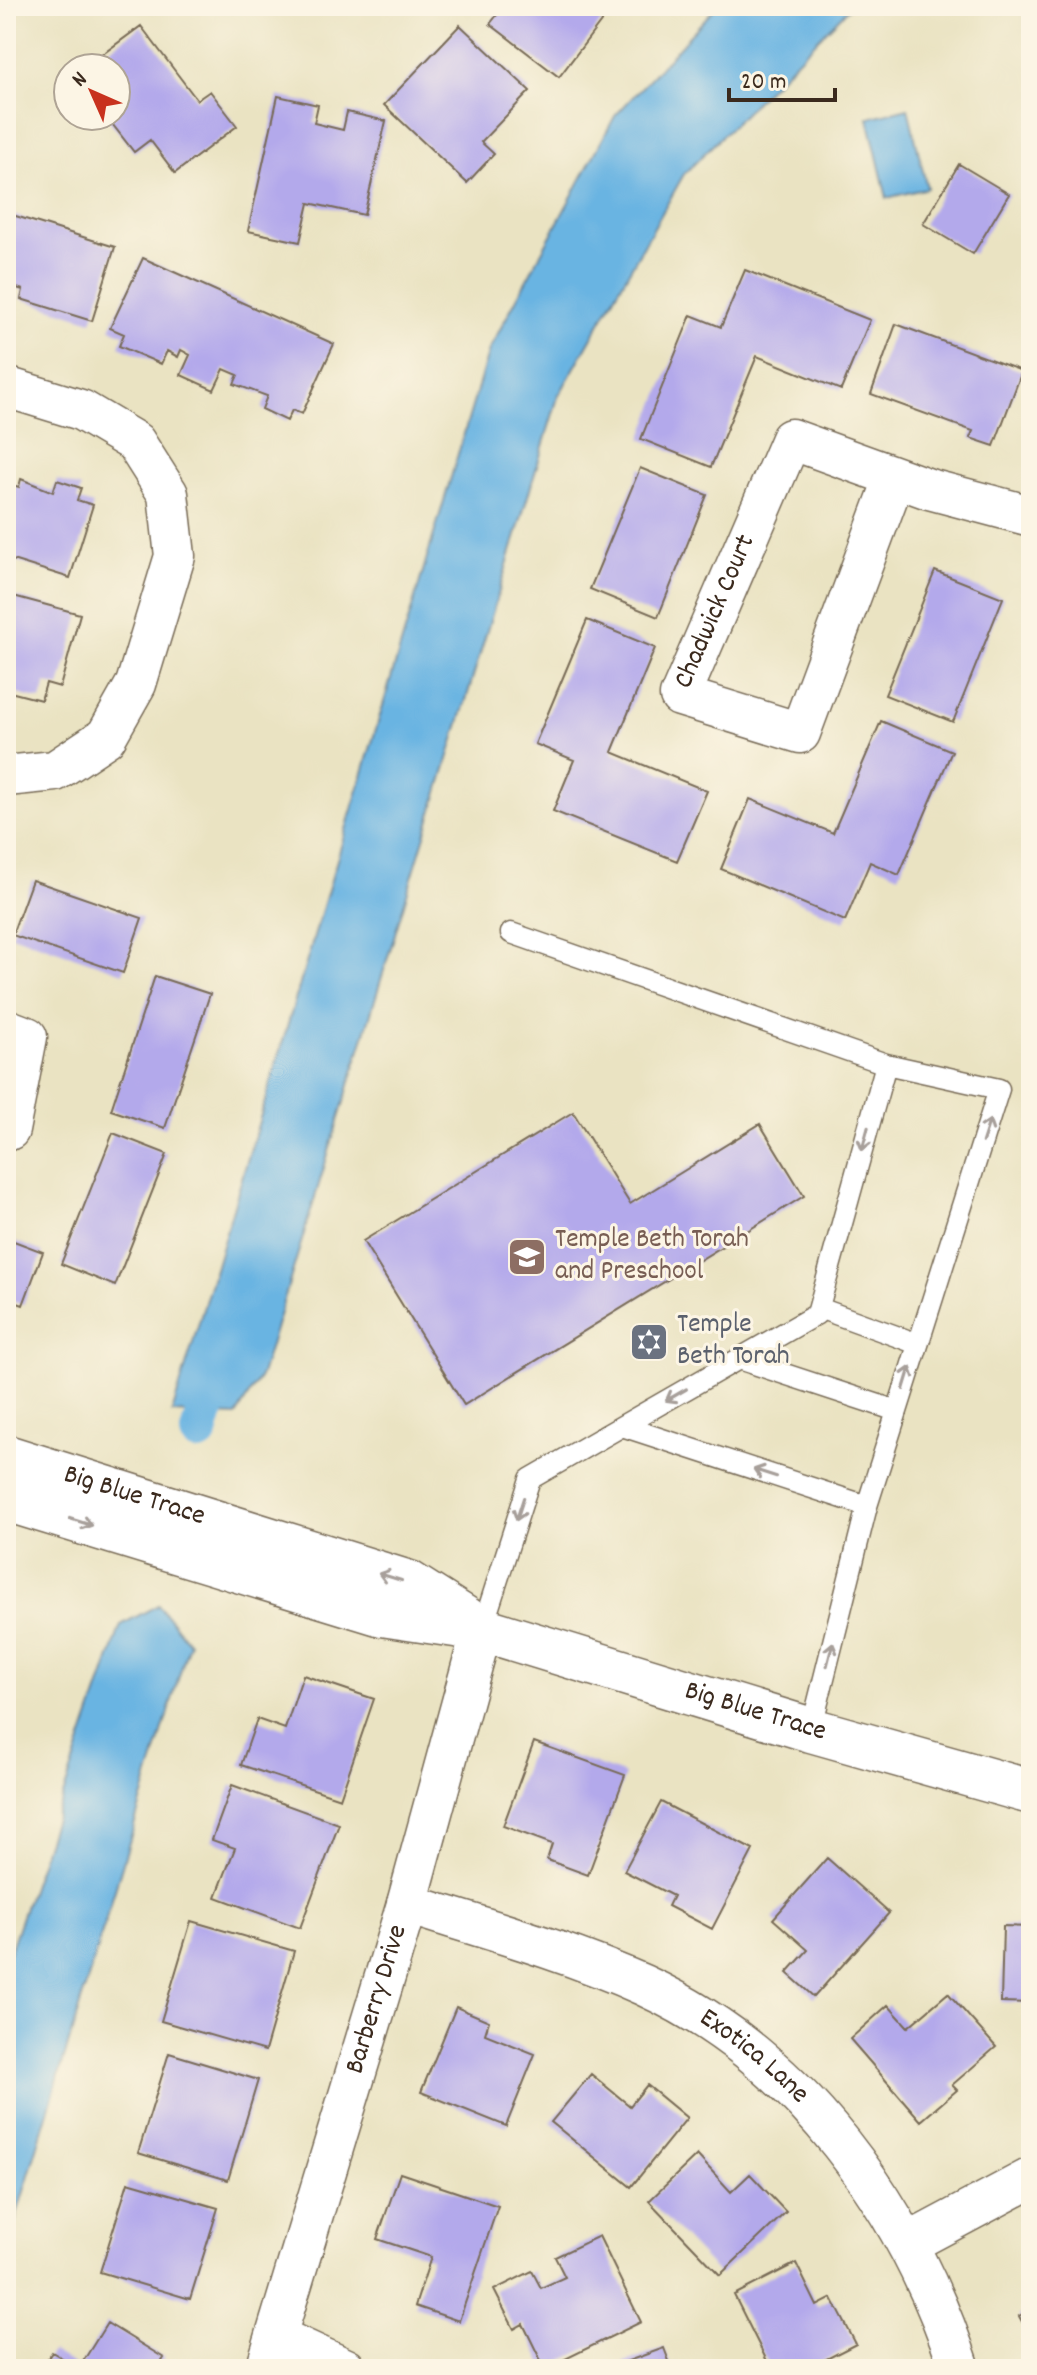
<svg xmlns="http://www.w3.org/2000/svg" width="1037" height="2375" font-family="Dekko,sans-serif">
<rect width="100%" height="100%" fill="#fcf5e5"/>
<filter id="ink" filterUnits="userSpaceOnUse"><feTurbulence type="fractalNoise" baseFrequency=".0125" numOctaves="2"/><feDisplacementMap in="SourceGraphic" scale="16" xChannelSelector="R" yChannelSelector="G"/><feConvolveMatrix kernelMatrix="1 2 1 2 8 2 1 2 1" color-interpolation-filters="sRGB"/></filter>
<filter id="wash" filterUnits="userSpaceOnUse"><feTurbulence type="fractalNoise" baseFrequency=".006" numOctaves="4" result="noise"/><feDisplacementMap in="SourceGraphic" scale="32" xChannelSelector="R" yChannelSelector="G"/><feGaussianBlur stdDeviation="1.8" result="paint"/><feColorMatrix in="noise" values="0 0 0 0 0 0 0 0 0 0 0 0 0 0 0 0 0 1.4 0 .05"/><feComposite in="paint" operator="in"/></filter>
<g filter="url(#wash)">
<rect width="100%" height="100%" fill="#eae3c2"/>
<path fill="#69b4e2" stroke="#526f80" stroke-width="2" d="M717,6H851L684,174L558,397L261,1375L236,1416L172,1413L489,350L615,116Z
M908,108L927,188L887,198L868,118Z
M158,1605L189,1643L6,2251V1963L121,1625Z"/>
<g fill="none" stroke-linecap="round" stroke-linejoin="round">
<path stroke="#69b4e2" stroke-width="38" d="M199,1433L218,1366"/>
</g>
<g id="blocks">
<path fill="#b3a9eb" d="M504,6H586L603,19L559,77L490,24Z
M460,25L530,91L481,142L494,154L467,183L384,105Z
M141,26L197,100L210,91L237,126L175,173L150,140L134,152L106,116H116V68H97L92,62Z
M278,96L318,105L314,123L343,130L347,112L386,121L364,215L309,203L300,242L248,231Z
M959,164L1009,194L973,254L923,224Z
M6,213L115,247L92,321L21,299L23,290L11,286L6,300Z
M143,258L334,344L302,414L292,410L287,421L262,409L267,396L234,384L238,375L224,369L214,390L181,375L190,355L181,350L178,357L167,351L161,364L119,346L124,334L110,328Z
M745,270L870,320L841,390L757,356L711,467L641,439L691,315L721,327Z
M896,324L1022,371L994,446L970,438L973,431L871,394Z
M640,468L707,495L658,617L590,589Z
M21,479L53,492L57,480L81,488L77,500L93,505L70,578L6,558V483L19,487Z
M935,571L1003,598L953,722L885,695Z
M6,594L80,614L60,687L46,683L41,700L6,691Z
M587,620L655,648L612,752L707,791L677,861L553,811L574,760L535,744Z
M881,721L952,751L899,875L870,862L845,921L721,869L750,799L833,833Z
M32,880L142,918L123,973L12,935Z
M155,976L210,994L165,1128L111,1110Z
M573,1112L630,1204L760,1124L804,1196L464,1405L363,1241Z
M113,1133L167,1154L115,1286L61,1264Z
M6,1238L43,1252L23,1305L6,1299Z
M303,1675L374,1699L340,1798L241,1765L257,1719L285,1729Z
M534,1742L625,1775L588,1875L547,1860L552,1844L503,1826Z
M232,1785L339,1824L300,1928L216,1897L235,1848L212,1840Z
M661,1802L753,1850L712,1929L668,1906L673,1896L624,1871Z
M827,1858L889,1913L814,1997L787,1973L808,1950L773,1919Z
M191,1921L294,1951L265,2051L161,2021Z
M1003,1926L1031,1927V2003L1001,2002Z
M948,1993L996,2047L952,2085L957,2090L921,2121L850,2039L888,2005L908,2027Z
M456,2007L489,2021L485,2034L535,2054L506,2126L421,2092Z
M169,2053L258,2080L228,2180L138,2153Z
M591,2074L630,2106L647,2085L687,2118L631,2187L551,2122Z
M697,2155L731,2192L750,2174L786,2212L720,2275L649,2201Z
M400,2173L498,2206L459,2321L415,2306L431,2257L377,2239Z
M128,2182L218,2208L190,2299L100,2272Z
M599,2236L641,2322L545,2369L523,2324L514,2329L494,2290L532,2271L541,2288L565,2277L555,2257Z
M796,2263L817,2306L832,2298L856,2344L807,2369H771L734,2295Z
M1031,2309V2338L1019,2316Z
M107,2323L164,2358L157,2369H41L52,2352L79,2368Z
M664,2348L672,2369H606Z"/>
</g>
</g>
<g filter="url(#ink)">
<use href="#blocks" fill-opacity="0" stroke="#786b57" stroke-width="2"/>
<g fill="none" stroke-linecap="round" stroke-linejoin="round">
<defs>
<path id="service" d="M511,933L886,1064L999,1089L867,1506
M819,1308L918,1344
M739,1359L897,1411
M622,1426L817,1314L886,1064
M482,1629L530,1479L622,1426L867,1506L811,1730"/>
<g id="minor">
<path d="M6,387L81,410L135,442L168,494L175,556L136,684L106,737L55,771L6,776"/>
<path id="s1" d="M895,477L800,733L680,696L791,439L929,489L1031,516"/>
<path d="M6,1029L27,1037L9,1130L6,1129"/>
<path id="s2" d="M407,1904C487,1929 567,1951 643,1985C801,2057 908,2209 960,2369"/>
<path d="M909,2243L1031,2178"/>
<path d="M277,2337L346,2369"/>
<path id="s3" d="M266,2369L407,1904L482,1629"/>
</g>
<g id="tertiary">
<path id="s4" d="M6,1457L409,1583L466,1619"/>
<path id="s5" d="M6,1499L382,1614L482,1629L811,1730L1031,1792"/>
</g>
</defs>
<use href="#service" stroke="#786b57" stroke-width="23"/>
<use href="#minor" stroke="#786b57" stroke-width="43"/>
<use href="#tertiary" stroke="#786b57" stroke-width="47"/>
<use href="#service" stroke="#fff" stroke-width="20"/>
<use href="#minor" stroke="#fff" stroke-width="40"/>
<use href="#tertiary" stroke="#fff" stroke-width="44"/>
</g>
<defs><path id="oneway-shaft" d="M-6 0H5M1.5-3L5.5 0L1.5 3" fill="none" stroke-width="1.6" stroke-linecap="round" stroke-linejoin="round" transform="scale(2)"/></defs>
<g stroke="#a79f9a">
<use href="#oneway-shaft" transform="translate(986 1131) rotate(-72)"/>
<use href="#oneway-shaft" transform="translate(865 1139) rotate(105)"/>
<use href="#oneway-shaft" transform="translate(907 1378) rotate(-73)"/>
<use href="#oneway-shaft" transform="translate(676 1395) rotate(150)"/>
<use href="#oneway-shaft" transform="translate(765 1473) rotate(-162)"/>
<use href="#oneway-shaft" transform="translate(520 1509) rotate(108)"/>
<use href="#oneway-shaft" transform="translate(81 1522) rotate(17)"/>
<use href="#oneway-shaft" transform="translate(390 1577) rotate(-163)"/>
<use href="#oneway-shaft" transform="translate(830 1654) rotate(-76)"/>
</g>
</g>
<defs>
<symbol id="school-square" viewBox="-11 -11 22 22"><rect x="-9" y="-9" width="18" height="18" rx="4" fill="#8d6e63" stroke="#fcf5e5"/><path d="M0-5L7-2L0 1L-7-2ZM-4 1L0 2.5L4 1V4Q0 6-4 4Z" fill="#fff"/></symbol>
<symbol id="synagogue-square" viewBox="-11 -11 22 22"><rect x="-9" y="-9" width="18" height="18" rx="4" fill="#6b7280" stroke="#fcf5e5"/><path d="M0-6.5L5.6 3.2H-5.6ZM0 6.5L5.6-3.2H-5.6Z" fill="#fff"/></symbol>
</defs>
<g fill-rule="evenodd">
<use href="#school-square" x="505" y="1235" width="44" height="44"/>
<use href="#synagogue-square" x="627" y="1320" width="44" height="44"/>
</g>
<g text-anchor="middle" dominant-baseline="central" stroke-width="6" stroke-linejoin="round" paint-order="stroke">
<g font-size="28" fill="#3b2a1e" stroke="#fcf5e5">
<text stroke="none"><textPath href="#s1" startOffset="490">Chadwick Court</textPath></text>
<text stroke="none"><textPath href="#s4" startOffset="134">Big Blue Trace</textPath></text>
<text stroke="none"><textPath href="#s5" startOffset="780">Big Blue Trace</textPath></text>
<text stroke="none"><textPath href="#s3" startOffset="386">Barberry Drive</textPath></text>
<text stroke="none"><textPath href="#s2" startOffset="382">Exotica Lane</textPath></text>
</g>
<g font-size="28" fill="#785e54" stroke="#fcf5e5" text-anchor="start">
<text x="555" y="1241">Temple Beth Torah<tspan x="555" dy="32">and Preschool</tspan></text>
</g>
<g font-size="28" fill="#5b616d" stroke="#fcf5e5" text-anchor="start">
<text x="677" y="1326">Temple<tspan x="677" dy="32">Beth Torah</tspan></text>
</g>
</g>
<rect width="1037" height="2375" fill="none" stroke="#fcf5e5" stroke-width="32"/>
<g transform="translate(92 92) rotate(315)"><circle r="38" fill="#fcf5e5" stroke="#afa495" stroke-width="2"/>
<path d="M0-6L14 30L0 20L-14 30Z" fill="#c8321e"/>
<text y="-12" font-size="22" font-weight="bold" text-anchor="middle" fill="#3b2a1e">N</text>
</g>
<path d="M729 88v12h106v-12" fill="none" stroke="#3b2a1e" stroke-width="4"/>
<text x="741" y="88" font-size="24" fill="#3b2a1e" stroke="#fcf5e5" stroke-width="6" paint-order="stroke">20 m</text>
</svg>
